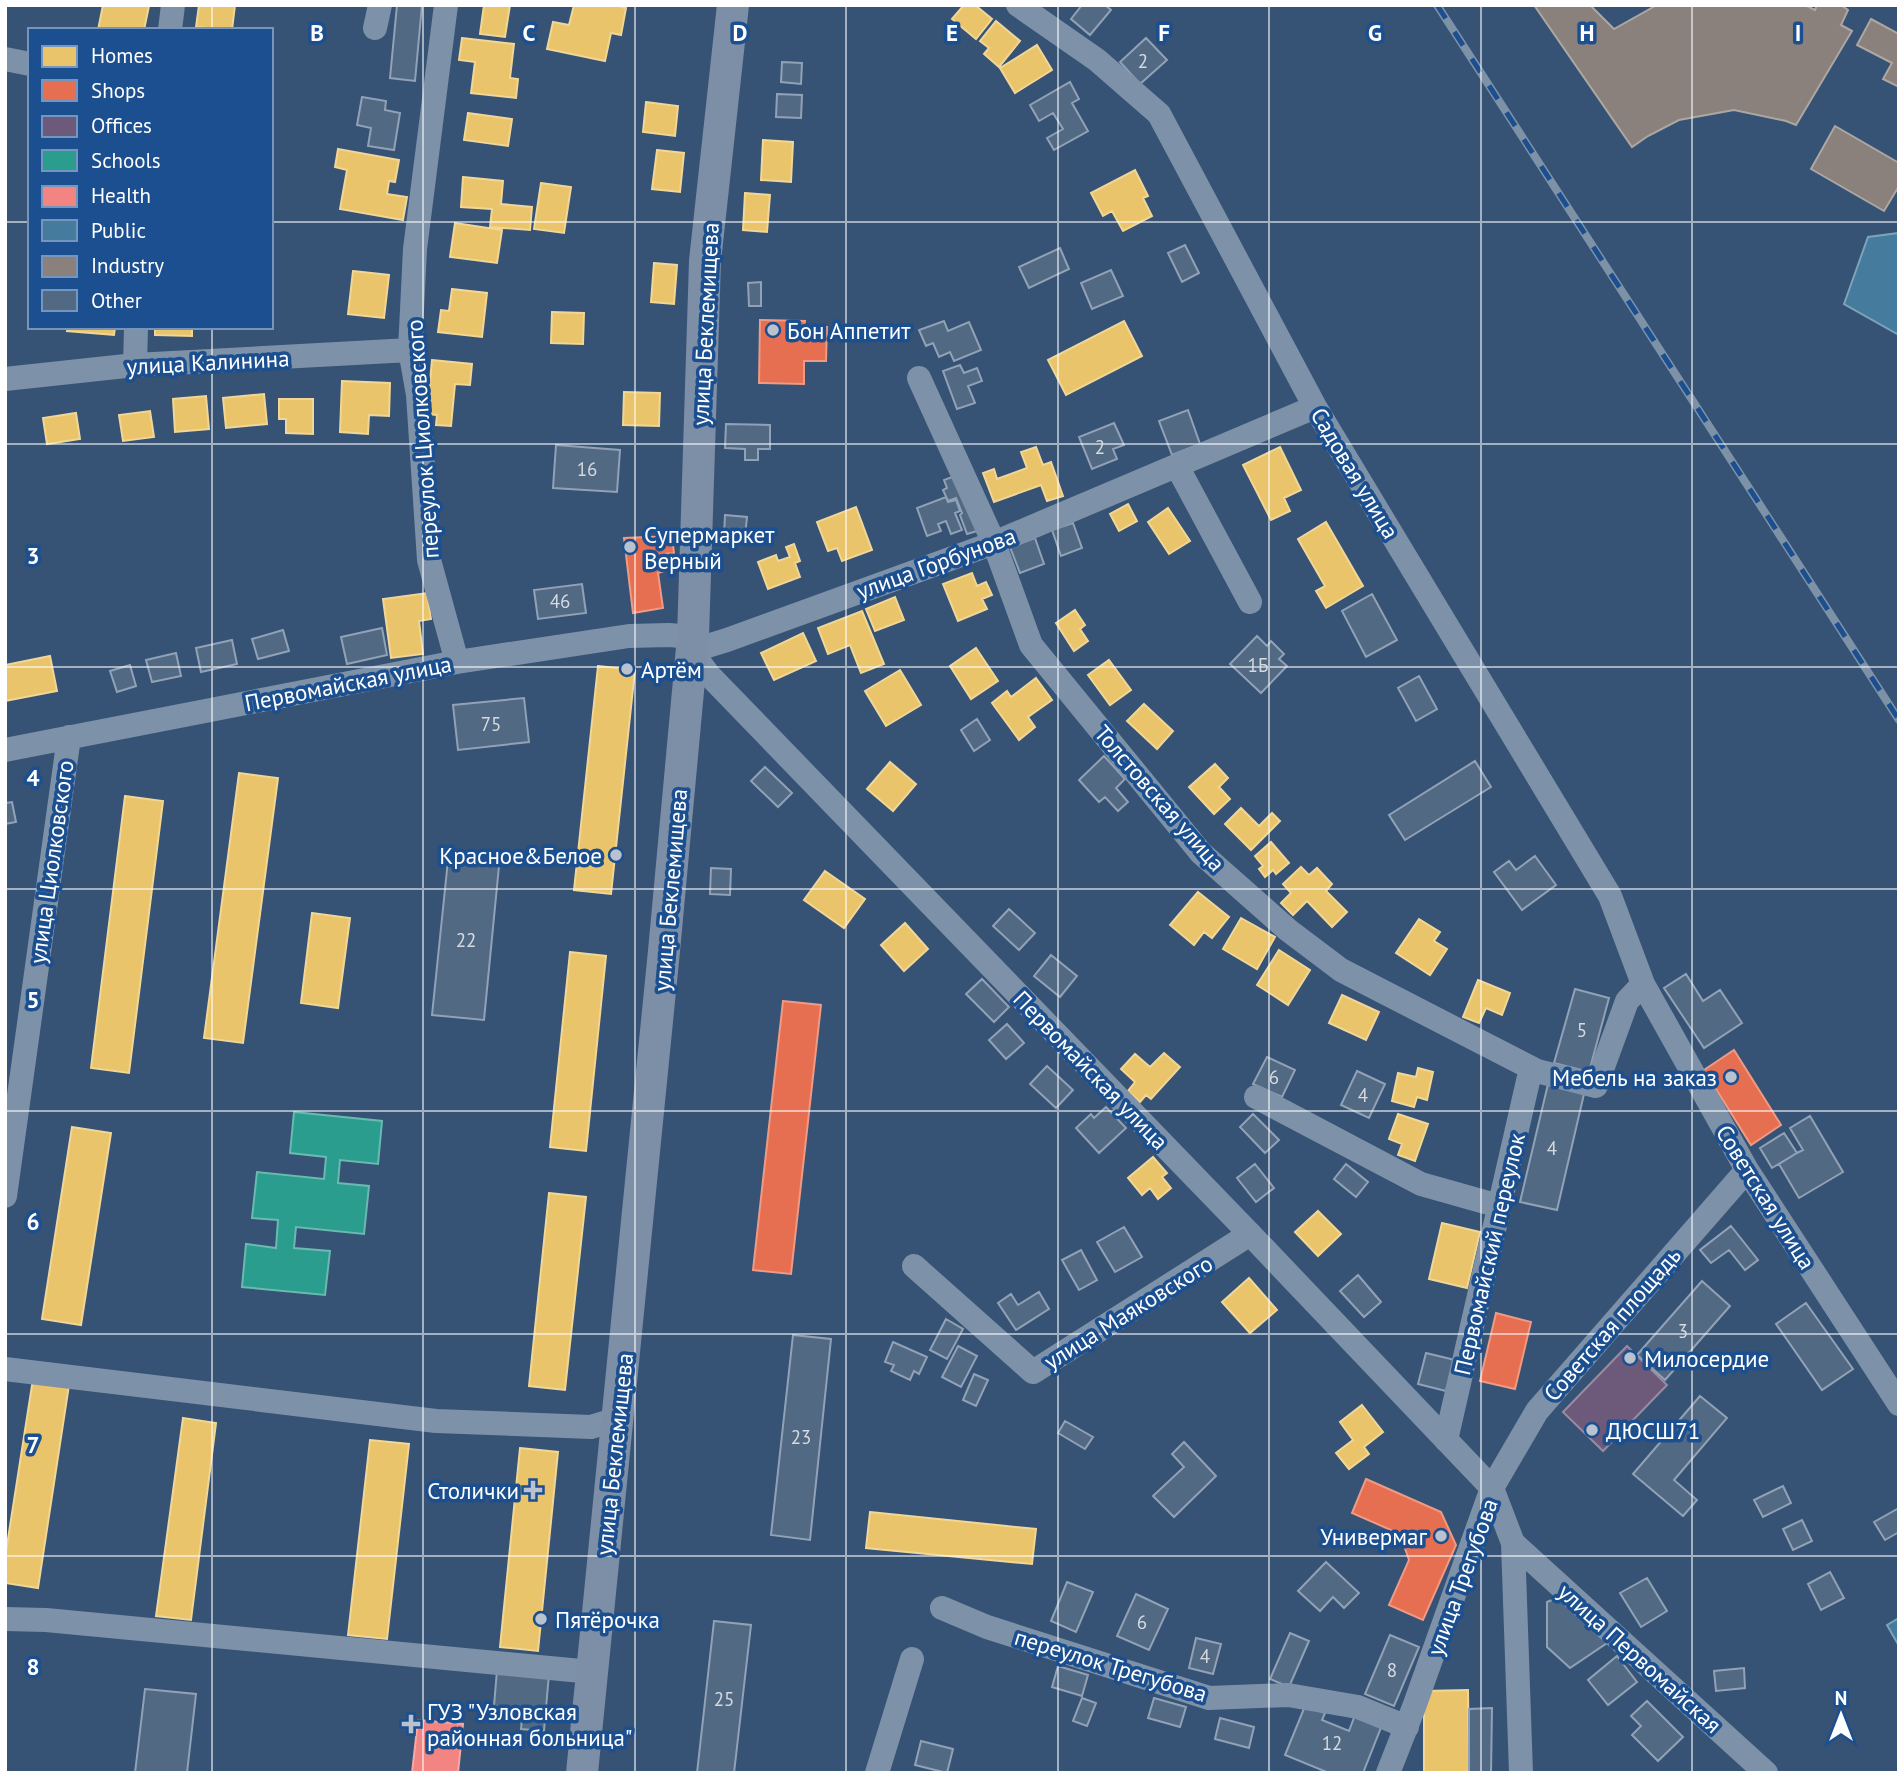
<svg xmlns="http://www.w3.org/2000/svg" width="1904" height="1778" font-family="'PT Sans',sans-serif">
<rect width="100%" height="100%" fill="#365274"/>
<path fill="#e9c46a" stroke="#f0d697" stroke-width="2" d="M103,5L149,6L144,30H98Z
M199,5H235L232,30L196,27Z
M484,5H510L505,37L480,34Z
M574,5H614L626,8L621,35L611,33L605,61L547,49L553,22L569,25Z
M964,5H975L992,19L976,39L952,19Z
M996,21L1020,41L999,67L984,54L989,48L980,41Z
M462,38L514,44L510,78L518,79L516,98L471,93L475,62L459,60Z
M1037,45L1052,70L1015,93L1000,68Z
M646,102L678,106L675,136L643,132Z
M468,113L512,119L508,146L464,140Z
M763,140L793,142L791,182L761,180Z
M338,149L399,160L395,182L389,181L387,194L407,197L403,220L340,209L347,170L335,167Z
M657,150L684,153L680,192L652,189Z
M1135,170L1148,196L1143,198L1152,216L1123,231L1112,211L1103,216L1091,193Z
M463,177L503,181L501,204L532,207L530,230L490,227L492,209L461,207Z
M541,183L571,187L564,233L534,229Z
M745,193L770,195L767,232L743,230Z
M455,223L502,230L497,263L450,257Z
M654,263L677,265L674,304L651,302Z
M353,271L389,275L384,318L348,314Z
M452,289L487,293L482,337L438,332L441,310L449,311Z
M552,312L584,313L583,344L551,343Z
M1124,321L1142,356L1066,395L1048,360Z
M68,327H115L114,335L67,331Z
M155,327H192V336L155,335Z
M432,360L472,364L470,385L455,384L451,426L436,425L437,415L427,414Z
M342,381L390,383L389,416L369,415L368,434L340,432Z
M624,392L660,393L659,426L623,425Z
M264,394L267,424L226,428L223,398Z
M206,396L209,429L175,432L173,399Z
M279,399H313V434L286,433V419H279Z
M150,411L154,437L123,441L119,415Z
M76,413L80,439L47,444L43,418Z
M1036,447L1043,465L1051,462L1063,496L1047,501L1041,485L994,502L983,473L994,469L997,479L1027,468L1021,452Z
M1280,447L1301,490L1284,498L1290,511L1271,520L1243,465Z
M1128,504L1137,521L1119,531L1110,514Z
M856,507L872,550L842,561L837,548L828,551L817,522Z
M1168,508L1190,541L1169,554L1148,522Z
M1326,522L1363,586L1326,608L1316,591L1325,586L1298,539Z
M794,544L800,561L795,563L800,577L768,589L758,562L776,555L778,561L790,557L786,547Z
M972,573L977,586L986,582L992,595L982,599L987,609L958,621L943,584Z
M427,593L431,619L419,621L423,654L391,658L383,599Z
M895,597L904,620L875,631L866,609Z
M1075,610L1085,625L1080,629L1088,641L1074,651L1056,623Z
M862,611L884,664L861,673L850,645L828,654L818,628Z
M803,633L816,661L774,680L761,653Z
M976,648L998,681L971,699L950,666Z
M50,656L57,691L5,701V665Z
M1109,660L1131,690L1110,705L1088,675Z
M598,666L635,670L611,894L574,890Z
M900,670L921,705L886,726L865,691Z
M1036,678L1052,700L1028,717L1035,727L1019,740L992,703L1007,691L1011,697Z
M1144,704L1173,731L1157,749L1127,721Z
M890,762L916,784L893,811L867,789Z
M1215,764L1228,778L1219,787L1230,799L1214,814L1189,787Z
M239,773L278,778L243,1043L204,1038Z
M125,796L163,801L129,1073L91,1068Z
M1241,808L1259,826L1272,813L1280,821L1251,850L1225,824Z
M1271,842L1289,863L1276,874L1273,870L1265,877L1259,869L1263,866L1255,856Z
M1301,867L1309,875L1317,868L1332,884L1326,891L1347,912L1332,927L1307,901L1293,915L1281,903L1291,893L1283,884Z
M825,871L865,899L844,928L804,900Z
M1198,892L1229,917L1212,938L1204,932L1194,945L1170,925Z
M312,913L350,918L338,1008L301,1003Z
M1241,918L1275,937L1257,969L1223,949Z
M1419,919L1440,932L1434,941L1447,949L1430,975L1396,953Z
M905,923L928,949L904,971L881,945Z
M1279,950L1310,970L1288,1005L1257,985Z
M570,952L606,956L586,1151L550,1147Z
M1478,980L1510,993L1502,1015L1486,1008L1479,1023L1463,1017Z
M1342,995L1379,1012L1366,1040L1329,1023Z
M1164,1053L1180,1067L1151,1099L1146,1095L1140,1102L1128,1091L1135,1082L1121,1069L1135,1054L1150,1067Z
M1418,1068L1433,1072L1427,1100L1417,1097L1414,1107L1392,1101L1398,1073L1416,1077Z
M1398,1114L1428,1124L1415,1161L1398,1155L1402,1144L1389,1139Z
M72,1127L111,1133L81,1325L42,1319Z
M1153,1157L1167,1173L1162,1177L1171,1188L1158,1199L1150,1188L1142,1195L1128,1178Z
M549,1193L586,1197L565,1390L529,1386Z
M1318,1211L1341,1234L1318,1256L1295,1232Z
M1442,1223L1480,1232L1467,1288L1429,1279Z
M1249,1278L1277,1310L1250,1333L1222,1302Z
M33,1379L69,1385L38,1588L5,1583V1558Z
M1362,1405L1383,1432L1364,1447L1369,1454L1349,1469L1336,1453L1353,1440L1340,1422Z
M183,1418L216,1423L191,1620L156,1616Z
M370,1440L409,1444L387,1639L348,1635Z
M520,1448L558,1452L538,1651L500,1647Z
M870,1512L1036,1529L1032,1564L866,1548Z
M1468,1690L1469,1773H1424V1691Z"/>
<path fill="#e76f51" stroke="#ee9a85" stroke-width="2" d="M760,320L805,321L804,326L827,327L826,361H804V384L759,383Z
M672,536L674,553L663,554L665,571L658,573L663,608L633,613L624,538Z
M783,1001L821,1005L791,1274L753,1270Z
M1734,1050L1781,1125L1751,1145L1704,1070Z
M1496,1313L1531,1322L1515,1389L1480,1381Z
M1366,1479L1441,1512L1456,1545L1423,1620L1389,1605L1409,1560L1400,1534L1352,1513Z"/>
<path fill="#6d597a" stroke="#998ba2" stroke-width="2" d="M1627,1346L1667,1385L1603,1451L1563,1412Z"/>
<path fill="#2a9d8f" stroke="#6abab1" stroke-width="2" d="M294,1112L382,1121L378,1164L340,1160L338,1183L369,1186L364,1234L296,1227L294,1248L330,1251L325,1295L242,1287L246,1244L276,1248L278,1220L252,1218L257,1172L324,1179L326,1157L290,1153Z"/>
<path fill="#f28482" stroke="#f6a9a8" stroke-width="2" d="M418,1720L463,1724L458,1773H412Z"/>
<path fill="#457b9d" stroke="#7da3ba" stroke-width="2" d="M1899,233V335L1844,304L1868,237Z
M1899,1618V1646L1887,1625Z"/>
<path fill="#8a817c" stroke="#ada7a3" stroke-width="2" d="M1534,5H1590L1614,29L1657,5H1805L1815,10L1817,5H1841L1848,10L1841,25L1852,31L1796,125L1786,121L1734,110L1679,120L1648,136L1632,147Z
M1871,19L1899,34V87L1883,79L1892,63L1857,45Z
M1835,126L1899,163V186L1884,211L1811,169Z"/>
<path fill="#526984" stroke="#92a2b6" stroke-width="2" d="M397,5H422L415,81L390,78Z
M1082,5H1105L1111,10L1090,35L1071,19Z
M1146,38L1167,60L1140,84L1120,62Z
M782,62L802,63L801,84L781,82Z
M1070,82L1079,99L1072,103L1088,131L1054,150L1047,138L1063,129L1053,113L1039,121L1030,105Z
M777,94L802,95L801,118L776,117Z
M362,97L386,101L385,110L400,113L394,150L368,146L371,128L357,125Z
M1185,245L1199,273L1182,282L1168,253Z
M1060,248L1069,269L1029,288L1019,267Z
M1111,270L1123,296L1092,309L1081,283Z
M761,282V306H749L748,283Z
M944,321L948,331L969,322L981,350L954,361L950,352L939,357L933,343L926,346L919,330Z
M960,365L964,373L977,368L982,381L968,386L975,403L957,409L943,371Z
M1188,410L1200,444L1172,455L1159,421Z
M1114,423L1124,445L1113,449L1117,459L1092,469L1079,437Z
M726,424L770,425V449H758V460H745V449L725,448Z
M556,445L620,450L617,492L553,488Z
M960,474L977,531L967,534L960,515L962,513L956,498L948,501L943,490L947,488L944,480Z
M946,497L948,502L956,500L960,511L955,513L962,530L951,534L946,521L938,524L941,531L927,536L917,508Z
M725,515L747,517L745,537L724,535Z
M1073,523L1082,548L1061,556L1052,530Z
M1035,538L1044,564L1020,573L1010,547Z
M582,584L586,613L538,619L534,590Z
M1372,594L1397,640L1366,657L1342,611Z
M382,628L387,655L347,664L341,637Z
M283,630L289,651L258,659L252,639Z
M1257,636L1267,646L1271,641L1284,654L1279,659L1287,666L1261,693L1230,664Z
M232,640L237,664L201,672L196,648Z
M176,653L181,676L152,682L146,660Z
M130,665L136,686L117,692L110,671Z
M1419,676L1437,709L1416,721L1398,688Z
M524,698L529,742L458,750L453,705Z
M977,719L990,740L974,751L961,730Z
M1104,756L1125,779L1116,788L1128,802L1118,811L1105,797L1099,802L1079,780Z
M1475,761L1491,787L1405,840L1389,815Z
M765,767L792,793L778,807L751,781Z
M12,802L16,822L5,824V803Z
M1535,856L1556,885L1522,910L1494,872L1509,861L1516,870Z
M448,860L499,866L484,1020L432,1015Z
M711,868L731,869L730,895L710,894Z
M1009,909L1035,933L1019,950L993,926Z
M1051,955L1077,976L1060,997L1034,976Z
M1686,974L1703,1001L1720,990L1742,1023L1704,1048L1664,988Z
M982,979L1009,1007L994,1022L966,994Z
M1575,989L1609,998L1589,1072L1554,1063Z
M1007,1024L1024,1043L1006,1059L989,1040Z
M1267,1057L1295,1070L1282,1097L1253,1084Z
M1047,1066L1073,1090L1056,1108L1030,1084Z
M1357,1071L1385,1084L1369,1118L1341,1105Z
M1548,1084L1584,1094L1557,1210L1520,1202Z
M1106,1107L1126,1128L1099,1153L1076,1128L1091,1114L1094,1118Z
M1253,1114L1279,1140L1265,1153L1240,1127Z
M1810,1116L1843,1172L1799,1198L1779,1164L1797,1153L1803,1150L1790,1128Z
M1784,1133L1797,1153L1772,1168L1760,1148Z
M1255,1164L1274,1188L1256,1202L1237,1178Z
M1346,1164L1368,1182L1356,1197L1334,1179Z
M1731,1226L1758,1260L1745,1270L1729,1250L1711,1263L1700,1250Z
M1124,1227L1142,1257L1115,1272L1097,1242Z
M1081,1250L1097,1280L1079,1290L1062,1260Z
M1358,1275L1381,1302L1364,1317L1340,1291Z
M1702,1281L1730,1306L1665,1380L1637,1355Z
M1039,1292L1049,1309L1016,1330L998,1303L1011,1294L1018,1305Z
M1806,1303L1853,1369L1822,1390L1776,1324Z
M946,1319L963,1329L947,1359L930,1350Z
M793,1335L831,1339L810,1540L771,1535Z
M893,1342L927,1357L919,1374L914,1371L910,1380L891,1371L894,1365L885,1362Z
M958,1346L977,1356L961,1387L942,1377Z
M1426,1353L1455,1360L1446,1391L1418,1384Z
M974,1374L988,1380L976,1406L963,1400Z
M1700,1396L1727,1418L1674,1480L1697,1500L1683,1516L1633,1474Z
M1065,1421L1093,1437L1085,1449L1058,1433Z
M1184,1442L1216,1476L1174,1517L1153,1496L1184,1467L1172,1454Z
M1783,1486L1791,1503L1763,1517L1754,1500Z
M1899,1508V1532L1885,1540L1874,1522Z
M1802,1520L1812,1541L1793,1550L1783,1529Z
M1326,1562L1359,1593L1344,1608L1333,1597L1320,1611L1298,1591Z
M1830,1572L1844,1598L1821,1610L1808,1584Z
M1647,1578L1667,1611L1641,1627L1620,1593Z
M1067,1582L1093,1592L1076,1632L1051,1621Z
M1136,1594L1168,1609L1149,1650L1117,1636Z
M1567,1594L1610,1641L1570,1668L1547,1647V1602Z
M714,1621L751,1625L734,1773H697Z
M1290,1633L1309,1641L1289,1687L1270,1679Z
M1390,1635L1419,1647L1394,1706L1365,1694Z
M1196,1638L1221,1644L1213,1674L1189,1668Z
M1617,1656L1637,1682L1608,1705L1588,1680Z
M1058,1666L1088,1675L1082,1696L1052,1687Z
M1744,1668L1745,1688L1716,1691L1714,1671Z
M497,1670L549,1674L544,1731L521,1729L523,1708L494,1706Z
M145,1689L196,1694L187,1773H135Z
M1082,1698L1096,1703L1087,1726L1073,1721Z
M1154,1698L1186,1707L1180,1727L1148,1718Z
M1647,1701L1683,1737L1658,1761L1632,1735L1641,1726L1631,1716Z
M1305,1706L1325,1713L1322,1720L1349,1731L1355,1715L1382,1725L1363,1773H1329L1285,1755Z
M1492,1708L1491,1773H1469V1709Z
M1220,1718L1254,1727L1249,1748L1215,1739Z
M921,1741L953,1749L947,1773L915,1765Z"/>
<g fill="none" stroke-linecap="round" stroke-linejoin="round">
<path stroke="#7d92a8" stroke-width="24" d="M446,5L415,249L410,350L418,395L429,560L457,662
M1018,5L1097,60L1159,114L1315,407L1610,896L1643,984L1747,1170L1899,1404
M375,28L380,5
M170,30L173,5
M5,59L30,64
M135,365L136,327
M919,378L994,543L1031,645L1201,853L1288,930L1341,970L1537,1071L1596,1086L1627,1001L1643,984
M5,379L135,365L410,350
M1315,407L994,543L727,640L691,651L708,674L1250,1234L1492,1488L1513,1543L1521,1773
M1177,466L1250,602
M5,750L457,662L629,636L669,635L693,637
M1256,1097L1421,1184L1499,1206
M5,1196L69,737
M914,1266L1033,1372L1250,1234
M5,1369L436,1421L591,1427L617,1419
M1446,1440L1531,1068
M1513,1543L1766,1773
M942,1608L987,1627L1209,1698L1288,1695L1358,1707L1407,1727
M5,1619L46,1620L592,1672
M877,1773L912,1659
M1388,1773L1414,1707L1492,1488L1537,1411L1747,1170"/>
<path stroke="#7d8ea7" stroke-width="32" d="M582,1773L664,951L693,637L705,261L733,5"/>
<defs>
<path id="rail" d="M1437,5L1899,720"/>
</defs>
<use href="#rail" stroke="#7e92a7" stroke-width="8"/>
<use href="#rail" stroke="#1b4f8f" stroke-width="5" stroke-dasharray="16" stroke-linecap="butt"/>
</g>
<path fill="none" stroke="#fff" stroke-width="2" stroke-opacity="0.55" d="M212,5V30M423,5V1773M635,5V1773M846,5V1773M1058,5V1773M1269,5V1773M1481,5V1773M1692,5V1773M5,222H30M271,222H1899M212,327V1773M5,444H1899M5,667H1899M5,889H1899M5,1111H1899M5,1334H1899M5,1556H1899"/>
<g fill="#b9c2ce" stroke="#1b4f8f" stroke-width="2.5">
<circle cx="773" cy="330" r="7"/>
<circle cx="630" cy="547" r="7"/>
<circle cx="627" cy="669" r="7"/>
<circle cx="616" cy="855" r="7"/>
<circle cx="1731" cy="1077" r="7"/>
<circle cx="1630" cy="1358" r="7"/>
<circle cx="1592" cy="1430" r="7"/>
<path d="M529.5 1479.5h7v7h7v7h-7v7h-7v-7h-7v-7h7z"/>
<circle cx="1441" cy="1536" r="7"/>
<circle cx="541" cy="1619" r="7"/>
<path d="M407.5 1713.5h7v7h7v7h-7v7h-7v-7h-7v-7h7z"/>
</g>
<g text-anchor="middle" dominant-baseline="central" stroke-width="7" stroke-linejoin="round" paint-order="stroke">
<g font-size="19" fill="#d4dae0">
<text x="1143" y="61">2</text>
<text x="1100" y="447">2</text>
<text x="587" y="469">16</text>
<text x="560" y="601">46</text>
<text x="1258" y="665">1Б</text>
<text x="491" y="724">75</text>
<text x="466" y="940">22</text>
<text x="1582" y="1030">5</text>
<text x="1274" y="1077">6</text>
<text x="1363" y="1095">4</text>
<text x="1552" y="1148">4</text>
<text x="1683" y="1331">3</text>
<text x="801" y="1437">23</text>
<text x="1142" y="1622">6</text>
<text x="1205" y="1656">4</text>
<text x="1392" y="1670">8</text>
<text x="724" y="1699">25</text>
<text x="1332" y="1743">12</text>
</g>
<g font-size="23" fill="#fff" stroke="#1b4f8f">
<text transform="translate(705 324) rotate(-87)">улица Беклемищева</text>
<text transform="translate(208 362) rotate(-3)">улица Калинина</text>
<text transform="translate(422 439) rotate(-94)">переулок Циолковского</text>
<text transform="translate(1355 473) rotate(59)">Садовая улица</text>
<text transform="translate(936 563) rotate(-20)">улица Горбунова</text>
<text transform="translate(348 683) rotate(-11)">Первомайская улица</text>
<text transform="translate(1160 798) rotate(49)">Толстовская улица</text>
<text transform="translate(51 862) rotate(-82)">улица Циолковского</text>
<text transform="translate(670 890) rotate(-85)">улица Беклемищева</text>
<text transform="translate(1091 1070) rotate(46)">Первомайская улица</text>
<text transform="translate(1766 1197) rotate(58)">Советская улица</text>
<text transform="translate(1489 1254) rotate(-77)">Первомайский переулок</text>
<text transform="translate(1128 1312) rotate(-32)">улица Маяковского</text>
<text transform="translate(1612 1324) rotate(-49)">Советская площадь</text>
<text transform="translate(614 1454) rotate(-84)">улица Беклемищева</text>
<text transform="translate(1462 1577) rotate(-70)">улица Трегубова</text>
<text transform="translate(1640 1658) rotate(42)">улица Первомайская</text>
<text transform="translate(1111 1665) rotate(17)">переулок Трегубова</text>
</g>
<g font-size="23" fill="#fff" stroke="#1b4f8f" text-anchor="start">
<text x="787" y="330">Бон Аппетит</text>
<text x="644" y="534">Супермаркет<tspan x="644" dy="26">Верный</tspan></text>
<text x="641" y="669">Артём</text>
<text x="602" y="855" text-anchor="end">Красное&amp;Белое</text>
<text x="1717" y="1077" text-anchor="end">Мебель на заказ</text>
<text x="1644" y="1358">Милосердие</text>
<text x="1606" y="1430">ДЮСШ71</text>
<text x="519" y="1490" text-anchor="end">Столички</text>
<text x="1427" y="1536" text-anchor="end">Универмаг</text>
<text x="555" y="1619">Пятёрочка</text>
<text x="427" y="1711">ГУЗ "Узловская<tspan x="427" dy="26">районная больница"</tspan></text>
</g>
</g>
<g font-size="23" text-anchor="middle" font-weight="bold" fill="#fff" stroke="#1b4f8f" stroke-width="7" stroke-linejoin="round" paint-order="stroke">
<text x="317" y="41">B</text>
<text x="529" y="41">C</text>
<text x="740" y="41">D</text>
<text x="952" y="41">E</text>
<text x="1164" y="41">F</text>
<text x="1375" y="41">G</text>
<text x="1587" y="41">H</text>
<text x="1798" y="41">I</text>
<text x="33" y="564">3</text>
<text x="33" y="786">4</text>
<text x="33" y="1008">5</text>
<text x="33" y="1230">6</text>
<text x="33" y="1453">7</text>
<text x="33" y="1675">8</text>
</g>
<rect width="1904" height="1778" fill="none" stroke="#ffffff" stroke-width="14"/>
<rect x="28" y="28" width="245" height="301" fill="#1b4f8f" stroke="#7695bc" stroke-width="2"/>
<rect x="42" y="46" width="35" height="21" fill="#e9c46a" stroke="#7695bc" stroke-width="2"/>
<text x="91" y="63" font-size="21" fill="#ffffff">Homes</text>
<rect x="42" y="80" width="35" height="21" fill="#e76f51" stroke="#7695bc" stroke-width="2"/>
<text x="91" y="98" font-size="21" fill="#ffffff">Shops</text>
<rect x="42" y="116" width="35" height="21" fill="#6d597a" stroke="#7695bc" stroke-width="2"/>
<text x="91" y="133" font-size="21" fill="#ffffff">Offices</text>
<rect x="42" y="150" width="35" height="21" fill="#2a9d8f" stroke="#7695bc" stroke-width="2"/>
<text x="91" y="168" font-size="21" fill="#ffffff">Schools</text>
<rect x="42" y="186" width="35" height="21" fill="#f28482" stroke="#7695bc" stroke-width="2"/>
<text x="91" y="203" font-size="21" fill="#ffffff">Health</text>
<rect x="42" y="220" width="35" height="21" fill="#457b9d" stroke="#7695bc" stroke-width="2"/>
<text x="91" y="238" font-size="21" fill="#ffffff">Public</text>
<rect x="42" y="256" width="35" height="21" fill="#8a817c" stroke="#7695bc" stroke-width="2"/>
<text x="91" y="273" font-size="21" fill="#ffffff">Industry</text>
<rect x="42" y="290" width="35" height="21" fill="#526984" stroke="#7695bc" stroke-width="2"/>
<text x="91" y="308" font-size="21" fill="#ffffff">Other</text>
<g transform="translate(1841 1715)" stroke="#1b4f8f" stroke-width="5" paint-order="stroke">
<path d="M0-5L12 26L0 18L-12 26Z" fill="#ffffff"/>
<text y="-10" font-size="19" font-weight="bold" text-anchor="middle" fill="#ffffff">N</text>
</g>
</svg>
